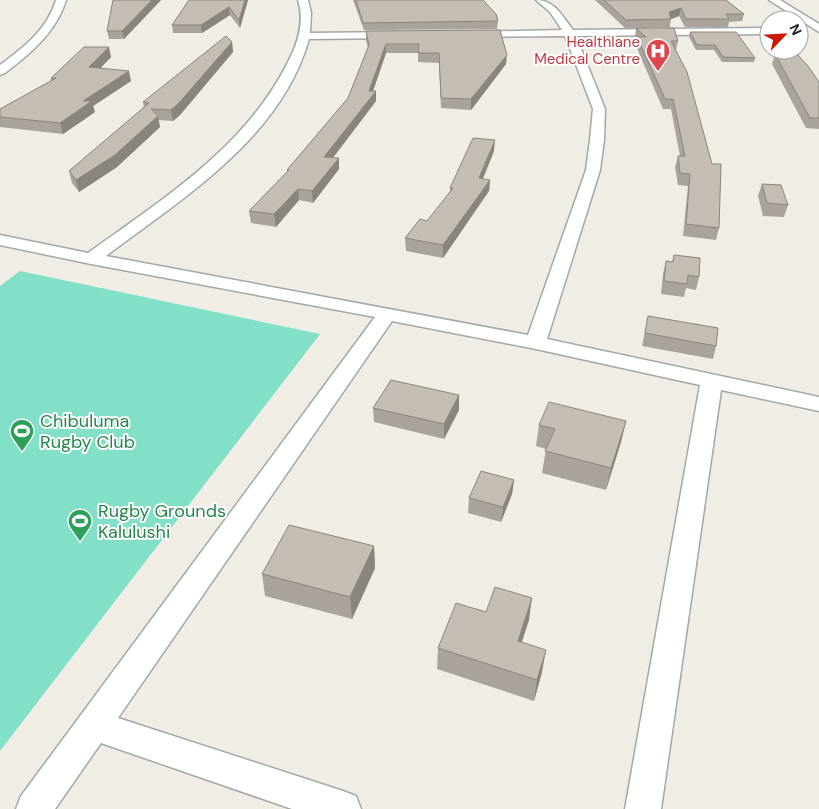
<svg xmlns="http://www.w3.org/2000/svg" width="819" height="809" font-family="'DM Sans',sans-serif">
<rect width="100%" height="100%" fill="#f0ede5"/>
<path fill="#81e0c7" d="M20,271L320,334L0,751V286Z"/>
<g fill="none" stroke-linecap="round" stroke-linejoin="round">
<defs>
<path id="street" d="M56,0H66C58,26 40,45 19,62C13,66 7,73 0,75V65C24,47 47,30 56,0Z
M298,0H308L311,13L310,33L396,32L401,35L396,38L309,39C281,138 183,198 106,256L528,335L586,170L590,140L593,109L565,36L471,37L467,36L466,34L467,32L562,30L550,12L536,0C555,0 562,16 573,30L769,28V34L576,36L605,109L604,140L600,170L547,339L819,397V411L721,390L661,809H625L700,385L536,349L392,321L118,718L343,791L356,796L361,809H292L101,743L55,809H16L21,796L375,317L91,264L0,245V235L88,253C163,199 246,147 288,62C298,43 305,22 298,0Z
M769,0H780L819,24V32Z"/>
</defs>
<use href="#street" stroke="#a6a6a6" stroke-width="3"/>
<use href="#street" fill="#fff" fill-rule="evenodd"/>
</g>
<path fill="#a9a39b" d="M113,0H161L124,39H109L107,31Z
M189,0H248L240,28L230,15L202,33H173L172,25Z
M353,0H483L498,21L497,29L364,30Z
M595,0H726L744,14L742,21L729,22L728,27H685L679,16L671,19L670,27L625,28Z
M636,28L678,41L676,50L719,228L716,240L683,236L688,186L678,185L675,167L678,156H680L671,109H663L636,46L637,39L635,37Z
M366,31L506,64L471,110L441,108L439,63L418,62V53H386L373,91H376V101L333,158L339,169L313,203L299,200L276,227L251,223L249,211L287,172V170L348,98L368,48L366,40Z
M690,32L755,58L754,62H722L714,50H696L689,37Z
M232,42L233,52L180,115L173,121L158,120L160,127L117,167L79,192L72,183L69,171L144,108L143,102Z
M775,54L819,82V129L806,128L772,64Z
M111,57L100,68L131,81L93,106L95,112L63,134L0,127V109L51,81V78Z
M494,151L483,179L490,180L489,191L443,258L406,251L405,238L427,221L450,193V188Z
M762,184L788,205L784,217L763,216L758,196Z
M674,255L699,277L696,290L686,288L684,297L661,294L663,274L666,261L672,262Z
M648,316L716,346L713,359L642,346Z
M373,408L459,410L444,439L374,422Z
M626,421L621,442L606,490L542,473L546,449L536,446L539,425Z
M514,480L512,494L501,522L468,513L469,498Z
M374,546L375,568L352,619L265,596L262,574Z
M486,612L529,620L521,643L542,672L534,701L437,669L438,648Z"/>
<path fill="#8a847e" d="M152,0H161L124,39L122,31Z
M245,0H248L240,28L239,20Z
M229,7L230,15L202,33L201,25Z
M681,8L679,16L671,19L669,12Z
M232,42L233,52L180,115L173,121L171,110Z
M386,44V53L371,97L376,91V101L325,168L324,157Z
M109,47L111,57L92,77L89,67Z
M507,55L506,64L471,110V99Z
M129,71L131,81L93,106L95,112L63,134L60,123L83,101Z
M158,116L160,127L117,167L79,192L76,180Z
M495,140L494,151L478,190L479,178Z
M339,158V169L313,203L312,191Z
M490,180L489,191L443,258V245Z
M298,189L299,200L276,227L274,214Z
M459,395V410L444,439V424Z
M626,421L621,442L606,490L611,468Z
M514,480L512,494L501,522L503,507Z
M374,546L375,568L352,619L350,597Z
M532,598L529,620L515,663L518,641Z
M546,650L542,672L534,701L537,680Z"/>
<path fill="#c5bdb4" stroke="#8a847e" d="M113,0H152L122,31H107Z
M189,0H245L239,20L229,7L201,25H172Z
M356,0H483L496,14L498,21L363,23Z
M604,0H726L744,14H726L729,19H686L681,8L669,12L671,19L626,20Z
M636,28H674L678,41H671L687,72L712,164H721L719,228L686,224L690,174L680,173L678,156H685L673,99H665L637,37H646Z
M500,30L507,55L471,99L441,98L439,53H418L419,44H386L369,91H376L324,157L339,158L312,191L298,189L274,214L249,211L289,170H287L348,98L369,45L366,31Z
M690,32H736L755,58L723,57L715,45H697Z
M226,36L232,42L178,104L171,110L151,109L158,116L115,155L76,180L69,171L149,103L143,102Z
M84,47H109L89,67L129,71L83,101H92L60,123L0,117V109L56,78H51Z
M775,54L798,55L808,66L819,82V118H810Z
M473,138L495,140L479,178L490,180L443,245L405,238L420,219L427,221L453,188H450Z
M762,184L781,185L788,205L767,203Z
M674,255L700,258L699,277L688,275L687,284L664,281L666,261L673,262Z
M648,316L718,328L716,346L645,333Z
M391,380L459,395L444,424L373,408Z
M549,402L626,421L611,468L545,451L555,429L539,425Z
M481,471L514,480L503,507L469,498Z
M289,525L374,546L350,597L262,574Z
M495,587L532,598L518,641L546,650L537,680L438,648L456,603L486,612Z"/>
<defs>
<symbol id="hospital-pin" viewBox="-11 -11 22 30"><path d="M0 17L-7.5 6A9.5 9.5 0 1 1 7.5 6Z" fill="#e0444e" stroke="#fff"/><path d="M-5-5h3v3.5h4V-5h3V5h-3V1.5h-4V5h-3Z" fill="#fff"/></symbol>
<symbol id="stadium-pin" viewBox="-11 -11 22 30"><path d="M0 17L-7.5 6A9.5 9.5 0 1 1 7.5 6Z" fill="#2e9e5b" stroke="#fff"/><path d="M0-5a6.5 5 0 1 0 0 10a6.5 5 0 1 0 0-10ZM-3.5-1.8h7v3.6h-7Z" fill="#fff"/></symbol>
</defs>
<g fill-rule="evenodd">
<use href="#hospital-pin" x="644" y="37" width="28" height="38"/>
<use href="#stadium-pin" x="8" y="417" width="28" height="38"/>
<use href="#stadium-pin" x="66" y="507" width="28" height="38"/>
</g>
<g text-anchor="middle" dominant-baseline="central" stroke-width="4" stroke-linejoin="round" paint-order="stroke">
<g font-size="15" fill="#be3a42" stroke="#fff" text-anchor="end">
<text x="640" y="42">Healthlane<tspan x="640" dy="17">Medical Centre</tspan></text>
</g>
<g font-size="18" fill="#27864d" stroke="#fff" text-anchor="start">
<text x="40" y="421">Chibuluma<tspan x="40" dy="21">Rugby Club</tspan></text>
<text x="98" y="511">Rugby Grounds<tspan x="98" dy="21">Kalulushi</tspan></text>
</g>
</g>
<g transform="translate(784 35) rotate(65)"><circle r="24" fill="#ffffff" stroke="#a5a5a5"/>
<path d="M0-4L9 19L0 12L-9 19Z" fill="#ce1800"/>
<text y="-8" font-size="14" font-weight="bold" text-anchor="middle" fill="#1f1f1f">N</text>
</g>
</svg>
